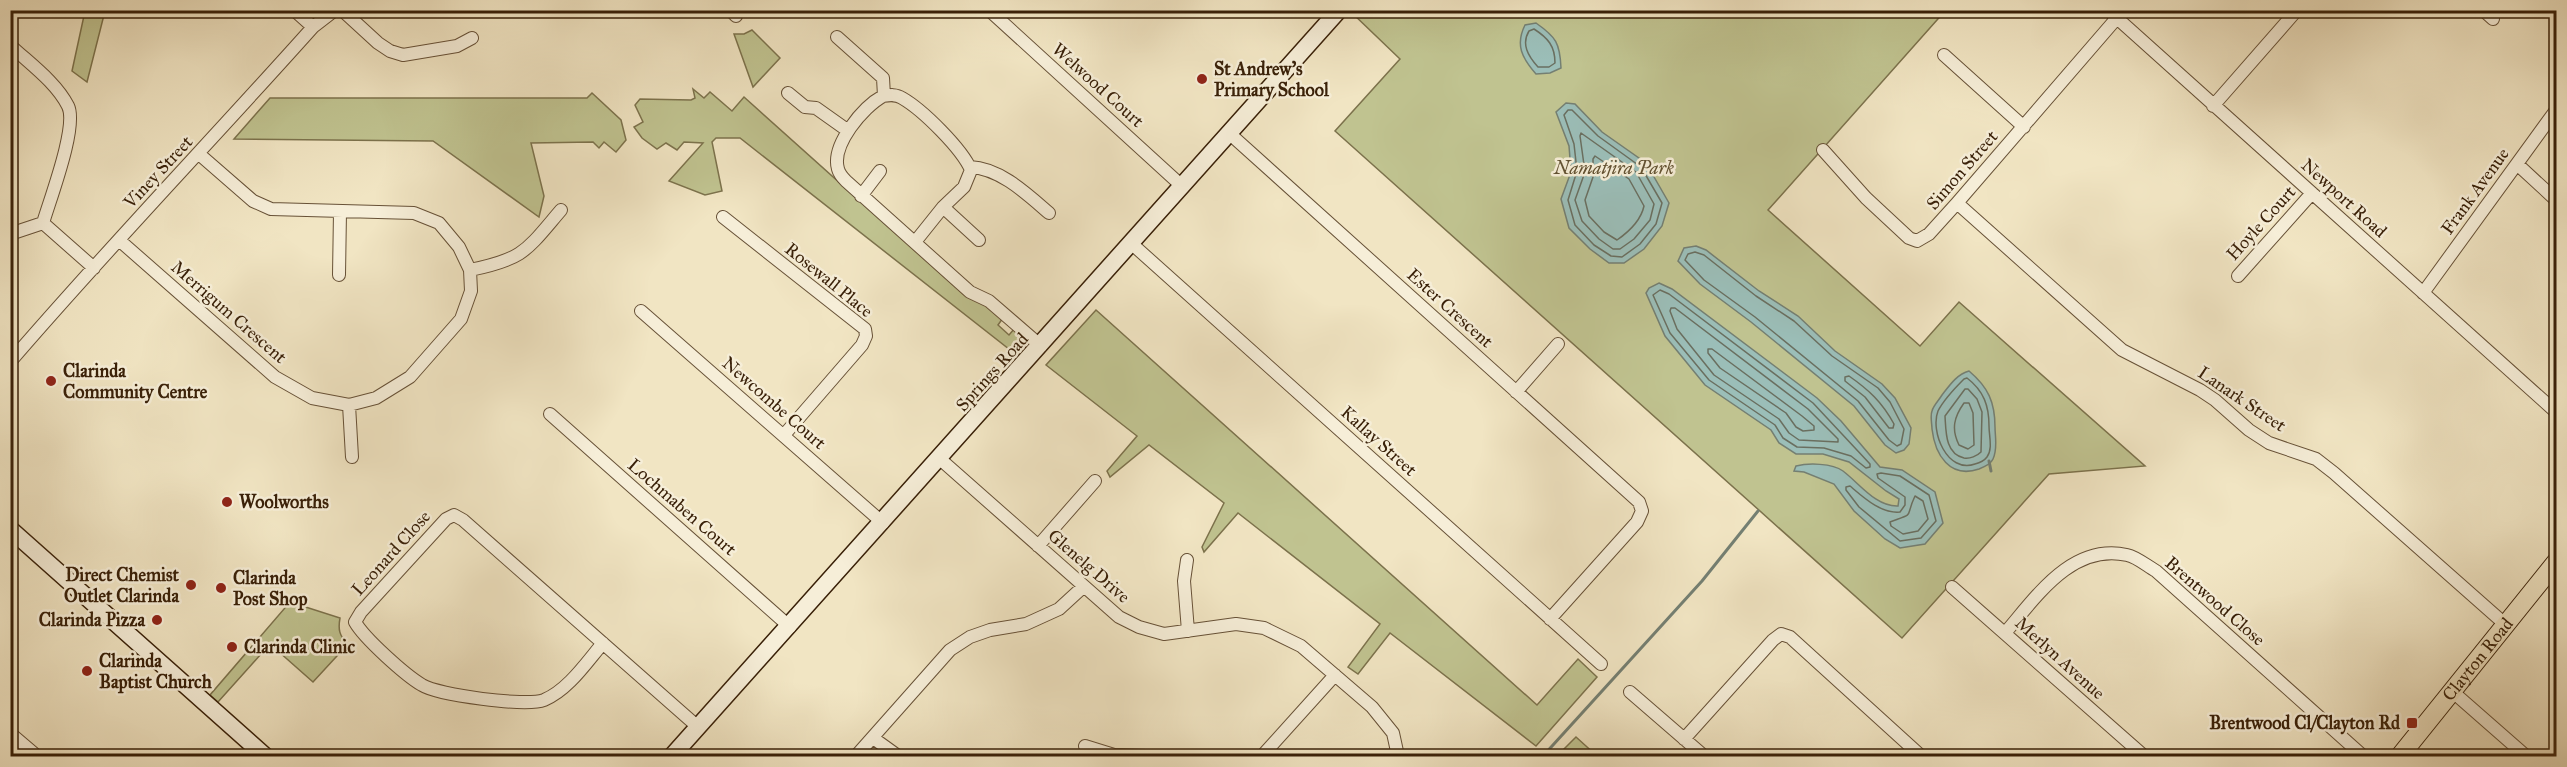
<svg xmlns="http://www.w3.org/2000/svg" width="2567" height="767" font-family="'IM FELL Great Primer',serif">
<rect width="100%" height="100%" fill="#f1e5c3"/>
<filter id="stains"><feTurbulence type="fractalNoise" baseFrequency=".00333" numOctaves="4"/><feColorMatrix values="0 0 0 0 .2 0 0 0 0 .09 0 0 0 0 .02 0 0 0 .5 -.17"/></filter>
<radialGradient id="worn" r=".72"><stop offset=".6" stop-color="#630" stop-opacity="0"/><stop offset="1" stop-color="#630" stop-opacity=".3"/></radialGradient>
<path fill="#c0c390" stroke="#7c724c" stroke-width="1.5" d="M85,11H105L87,82L72,71Z
M1350,11H1945L1768,210L1920,346L1959,302L2145,466L2049,474L1902,638L1335,131L1400,59Z
M752,30L780,58L753,87L734,34H744Z
M693,89L704,98L710,92L732,111L744,97L966,296L983,303L1003,318L998,325L1009,335L1015,328L1022,337L1023,343L1014,353L740,138H716L712,142L722,191L705,195L669,181L703,143L684,142L677,150L666,143L657,149L642,138L634,127L643,122L635,105L640,99L691,100L695,98Z
M592,93L621,120L626,140L616,152L604,142L599,148L593,142L531,143L544,196L539,217L433,141L234,139L270,98H587Z
M1096,310L1537,705L1578,659L1597,677L1536,746L1390,633L1358,674L1348,667L1380,624L1238,513L1204,552L1202,547L1224,503L1149,445L1110,477L1107,471L1137,436L1046,365Z
M290,602L340,618C338,629 339,636 348,644L313,682L270,644L218,702L210,695Z
M1576,737L1597,756H1557Z"/>
<path fill="#9bbeb8" stroke="#747f72" stroke-width="1.5" d="M1536,23C1556,37 1560,43 1561,68L1550,73L1536,74C1522,58 1515,45 1525,25Z
M1566,103L1575,104L1602,132L1646,163L1669,203L1662,226L1644,249L1624,263H1609L1590,249L1569,228L1561,199L1571,172L1569,146L1556,112Z
M1696,246L1706,250L1759,291L1798,316L1835,351L1882,384L1895,398L1911,428L1909,444L1904,450L1896,453L1885,445L1854,406L1751,322L1700,284L1678,261L1684,248Z
M1659,283L1672,289L1817,398L1841,421L1880,467L1902,470L1935,492L1943,523L1925,544L1900,548L1885,539L1854,511L1834,484L1804,472L1794,471L1796,466C1808,463 1832,463 1843,471C1859,483 1876,507 1898,506L1899,499L1886,491L1849,462L1823,454H1796L1779,443L1771,430L1705,385L1665,336L1646,293L1649,288Z
M1969,371C1988,387 1995,402 1995,427C1995,437 1998,448 1993,459C1991,464 1984,467 1979,469C1950,479 1935,455 1932,429C1932,424 1930,416 1932,411C1933,406 1939,400 1942,395C1949,386 1957,374 1969,371Z"/>
<g fill="none" stroke-linecap="round" stroke-linejoin="round">
<path stroke="#6a6f60" stroke-width="1.5" d="M1534,29C1548,38 1555,46 1555,63L1549,67H1538C1528,56 1521,44 1529,31Z
M1568,110H1572L1598,136L1641,167L1662,203L1656,224L1640,244L1622,257L1611,256L1594,245L1575,225L1568,200L1577,171L1574,144L1564,115Z
M1581,133L1636,172L1654,204L1650,220L1634,239L1620,249H1613L1599,239L1582,221L1575,200L1585,172L1580,136Z
M1595,156L1629,179L1644,206C1641,220 1630,231 1617,240L1604,232L1589,216L1585,200L1593,177V159Z
M1695,252L1704,255L1756,296L1794,321L1832,356L1878,388L1890,402L1904,429L1901,444L1897,446L1889,440L1858,401L1755,317L1704,280L1685,260L1688,254Z
M1660,290L1669,294L1813,403L1870,464V467L1866,468L1851,456L1824,448L1797,447L1783,438L1775,425L1709,380L1670,333L1653,295Z
M1671,308H1675L1808,409L1838,439V442L1799,440L1789,433L1779,419L1714,375L1677,329L1670,311Z
M1708,349H1712L1802,416L1814,426V430L1803,431L1796,427L1786,413L1720,368L1708,353Z
M1849,376C1869,390 1882,402 1894,424L1893,428H1889L1865,397L1845,381V377Z
M1964,379L1967,378C1984,391 1989,406 1989,426C1989,436 1993,449 1987,457C1984,461 1979,463 1975,464C1947,474 1930,431 1938,411C1944,399 1955,388 1964,379Z
M1965,389H1968L1977,399L1982,412L1981,452C1977,456 1970,459 1964,458C1945,454 1946,431 1945,416Z
M1964,403H1969L1973,413L1974,445L1968,449L1959,445C1951,429 1954,417 1964,403Z
M1881,473L1900,476L1929,495L1936,521L1921,538L1900,541L1859,507L1846,490V487L1850,486C1863,497 1881,514 1900,512L1905,505V497L1878,478L1877,474Z
M1915,496L1923,501L1928,519L1918,531L1903,534L1891,526L1890,522C1917,512 1904,519 1915,496Z"/>
<path stroke="#747f72" stroke-width="3" d="M1989,461L1991,471
M1543,756L1702,581L1758,511"/>
<defs>
<path id="minor" d="M294,10L313,27
M342,10L378,43L390,51L403,55L457,46L472,38
M730,10L736,16
M989,10L1183,187
M2108,10L2556,412
M2483,10L2493,19
M837,37L883,78L884,96
M10,45C29,63 56,82 68,106C78,126 50,199 43,223
M1944,55L2024,127
M788,93L805,107L816,108L847,130
M2213,106L2297,10
M1230,134L1639,502L1642,511L1637,522L1550,619
M1823,150L1866,198L1909,238L1917,241L1929,234L1957,203L2116,19
M2517,164L2556,200
M970,167C1000,168 1027,194 1049,213
M861,196L880,171
M1957,203L2122,350L2200,390L2215,400L2249,430L2269,443L2316,459L2334,473L2506,625
M943,207L979,240
M723,217L865,329L866,336L862,345L784,435
M43,223L94,268
M10,234L43,223
M119,240L275,377L312,398L349,405L376,398L410,377L461,319L471,291L470,270L459,247L439,223L414,213L271,209L253,201L199,154
M915,242L943,207L964,187L971,170C962,149 923,110 902,98C896,94 890,95 883,96C863,107 831,145 838,169C839,173 843,178 846,181L970,292L989,301L1041,346
M1132,244L1601,664
M470,270C524,259 526,251 561,210
M339,275L340,212
M2238,276L2312,193
M2423,293L2556,110
M641,311L883,523
M10,362C108,248 213,139 313,27L335,10
M1516,392L1558,344
M349,405L352,457
M550,414L790,627
M940,459L1119,617L1139,627L1164,634L1236,624L1264,628L1301,646L1372,707L1393,733L1398,756
M1038,546L1095,481
M1187,560L1184,581L1188,631
M1952,587L2144,756
M2005,633C2037,596 2072,543 2127,555C2137,557 2147,566 2156,571L2363,756
M603,643C586,663 568,690 544,700C526,707 438,695 422,685C405,675 364,638 355,622L361,612L446,519L454,515L463,520L698,727
M1630,692L1704,756
M2453,692L2526,756
M10,733L37,756
M873,738L898,756
M1684,739L1773,640L1781,634L1790,637L1921,756
M1085,746L1114,755L1146,756
M856,756L950,650L970,637L990,630L1026,624L1059,609L1083,587
M1262,756L1335,675
M1414,756H1432"/>
<path id="secondary" d="M10,529L265,756
M672,756L1339,10"/>
<g id="primary">
<path id="s1" d="M2400,756L2556,562"/>
</g>
</defs>
<use href="#minor" stroke="#675137" stroke-width="14"/>
<use href="#secondary" stroke="#392008" stroke-width="19"/>
<use href="#primary" stroke="#392008" stroke-width="20"/>
<use href="#minor" stroke="#f6eed8" stroke-width="12"/>
<use href="#secondary" stroke="#f6eed8" stroke-width="16"/>
<use href="#primary" stroke="#f1e5c3" stroke-width="18"/>
</g>
<g fill="#8f2418" stroke="#f6eed8" stroke-width="2">
<circle cx="1202" cy="79" r="6"/>
<circle cx="51" cy="381" r="6"/>
<circle cx="227" cy="502" r="6"/>
<circle cx="191" cy="585" r="6"/>
<circle cx="221" cy="588" r="6"/>
<circle cx="157" cy="620" r="6"/>
<circle cx="232" cy="647" r="6"/>
<circle cx="87" cy="671" r="6"/>
<rect x="2406" y="717" width="12" height="12" rx="3"/>
</g>
<g text-anchor="middle" dominant-baseline="central" stroke-width="5" stroke-linejoin="round" paint-order="stroke">
<g font-size="18" font-weight="bold" fill="#392008" stroke="#f6eed8" text-anchor="start">
<text x="1214" y="69">St Andrew's<tspan x="1214" dy="21">Primary School</tspan></text>
<text x="63" y="371">Clarinda<tspan x="63" dy="21">Community Centre</tspan></text>
<text x="239" y="502">Woolworths</text>
<text x="179" y="575" text-anchor="end">Direct Chemist<tspan x="179" dy="21">Outlet Clarinda</tspan></text>
<text x="233" y="578">Clarinda<tspan x="233" dy="21">Post Shop</tspan></text>
<text x="145" y="620" text-anchor="end">Clarinda Pizza</text>
<text x="244" y="647">Clarinda Clinic</text>
<text x="99" y="661">Clarinda<tspan x="99" dy="21">Baptist Church</tspan></text>
<text x="2400" y="723" text-anchor="end">Brentwood Cl/Clayton Rd</text>
</g>
<g font-size="18" fill="#392008" stroke="#f6eed8">
<text transform="translate(1098 85) rotate(42)">Welwood Court</text>
<text transform="translate(1962 170) rotate(-49)">Simon Street</text>
<text transform="translate(158 172) rotate(-47)">Viney Street</text>
<text transform="translate(2475 191) rotate(-54)">Frank Avenue</text>
<text transform="translate(2344 198) rotate(42)">Newport Road</text>
<text transform="translate(2261 223) rotate(-48)">Hoyle Court</text>
<text transform="translate(829 280) rotate(39)">Rosewall Place</text>
<text transform="translate(1450 308) rotate(42)">Ester Crescent</text>
<text transform="translate(229 312) rotate(41)">Merrigum Crescent</text>
<text transform="translate(992 372) rotate(-48)">Springs Road</text>
<text transform="translate(2242 399) rotate(34)">Lanark Street</text>
<text transform="translate(774 403) rotate(41)">Newcombe Court</text>
<text transform="translate(1379 441) rotate(42)">Kallay Street</text>
<text transform="translate(682 507) rotate(41)">Lochmaben Court</text>
<text transform="translate(391 553) rotate(-48)">Leonard Close</text>
<text transform="translate(1089 566) rotate(41)">Glenelg Drive</text>
<text transform="translate(2215 601) rotate(41)">Brentwood Close</text>
<text transform="translate(2060 658) rotate(42)">Merlyn Avenue</text>
<text stroke="none"><textPath href="#s1" startOffset="124">Clayton Road</textPath></text>
</g>
<g font-size="18" font-style="italic" fill="#625131" stroke="#f6eed8">
<text x="1614" y="168">Namatjira Park</text>
</g>
</g>
<rect width="2567" height="767" fill="none" stroke="#f1e5c3" stroke-width="36"/>
<rect x="12" y="12" width="2543" height="743" fill="none" stroke="#392008" stroke-width="3"/>
<rect x="18" y="18" width="2531" height="731" fill="none" stroke="#392008" stroke-width="1.5"/>
<rect width="100%" height="100%" filter="url(#stains)"/>
<rect width="100%" height="100%" fill="url(#worn)"/>
</svg>
